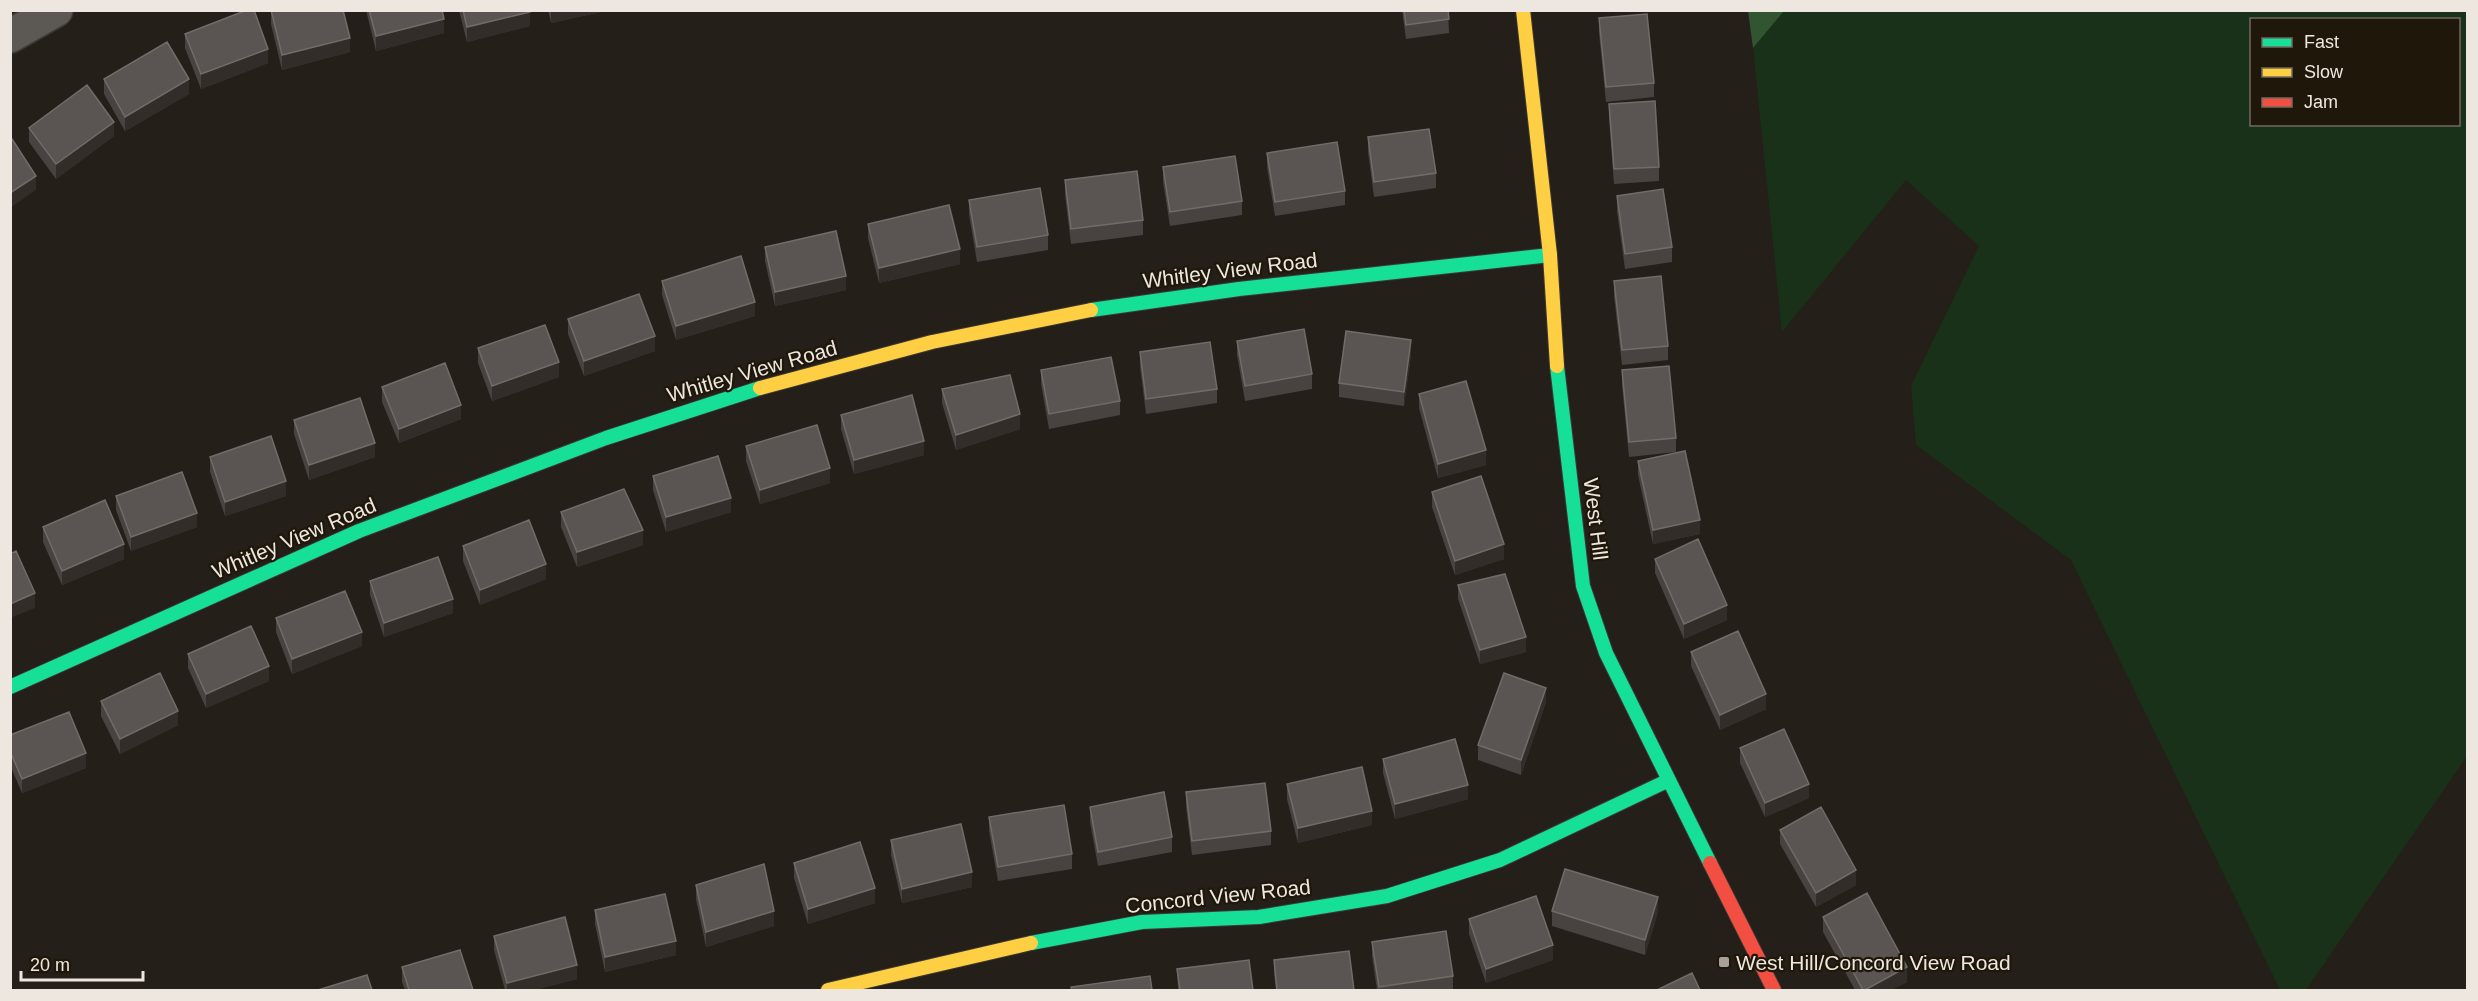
<svg xmlns="http://www.w3.org/2000/svg" width="2478" height="1001" font-family="Arial,sans-serif">
<rect width="100%" height="100%" fill="#241f18"/>
<path fill="#183118" fill-rule="evenodd" d="M1784,11H2467V756L2306,990H2280L2071,560L1916,445L1911,386L1979,246L1906,180L1782,332L1753,48ZM2252,20H2458V124H2252Z"/>
<path fill="#315531" d="M1748,11H1784L1753,48Z"/>
<g fill="none" stroke-linecap="round" stroke-linejoin="round">
<defs>
<path id="street" d="M10,36L56,10"/>
<path id="fast" d="M1091,310L1239,289L1550,255
M1557,366L1583,586L1606,653L1710,863
M10,687L359,531L606,438L760,388
M1031,943L1142,922L1259,917L1387,896L1500,860L1667,781"/>
<path id="slow" d="M1523,10L1550,255L1557,366
M760,388L932,342L1091,310
M828,990L1031,943"/>
<path id="jam" d="M1710,863L1774,990"/>
</defs>
<use href="#street" stroke="#3e3934" stroke-width="36"/>
<use href="#fast" stroke="#3e3934" stroke-width="16"/>
<use href="#slow" stroke="#3e3934" stroke-width="16"/>
<use href="#jam" stroke="#3e3934" stroke-width="16"/>
<use href="#street" stroke="#5c5853" stroke-width="33"/>
<use href="#fast" stroke="#16e098" stroke-width="14"/>
<use href="#slow" stroke="#ffcf43" stroke-width="14"/>
<use href="#jam" stroke="#f24e42" stroke-width="14"/>
</g>
<path fill="#484341" d="M271,10L350,52L282,70L271,24Z
M366,10H442L444,33L376,51Z
M459,10H529L530,26L467,42Z
M548,10H610L551,23Z
M1402,10H1448L1449,33L1406,39Z
M1599,18L1654,83V97L1606,102L1599,33Z
M185,34L268,63L201,89L185,48Z
M104,79L189,94L125,131L104,94Z
M1609,104L1659,167V181L1614,184L1609,118Z
M29,128L114,136L56,179L29,142Z
M1368,137L1436,173V188L1374,197L1368,152Z
M1267,153L1345,191V205L1275,216L1267,167Z
M1163,167L1242,201V215L1170,226L1163,182Z
M1065,180L1143,220V235L1071,244L1065,195Z
M1617,196L1672,247V262L1625,269L1617,211Z
M969,200L1048,235V250L977,262L969,214Z
M868,224L960,264L879,283L868,238Z
M765,247L846,290L775,306L765,261Z
M662,281L755,316L676,340L662,295Z
M1614,281L1668,346V360L1622,365L1614,296Z
M568,319L655,351L584,376L568,334Z
M1237,341L1312,374V389L1245,401L1237,355Z
M478,348L559,377L492,401L478,363Z
M1140,352L1217,389V403L1146,414L1140,367Z
M1411,355L1404,406L1339,397V383Z
M1041,370L1120,401V415L1049,429L1041,384Z
M1622,370L1676,438V452L1629,457L1622,385Z
M382,387L461,419L399,443L382,402Z
M942,389L1020,429L956,450L942,403Z
M1419,394L1486,465L1438,478L1419,408Z
M841,415L924,455L854,474L841,429Z
M294,420L375,457L309,480L294,434Z
M746,446L830,483L760,504L746,461Z
M210,457L286,496L225,516L210,472Z
M1638,461L1700,534L1653,544L1638,475Z
M653,476L731,512L666,532L653,490Z
M1432,492L1504,559L1455,575L1432,507Z
M116,496L197,527L131,551L116,510Z
M561,512L643,545L577,567L561,527Z
M43,527L124,559L62,585L43,542Z
M463,546L546,579L480,605L463,561Z
M1655,559L1727,620L1684,639L1655,573Z
M370,581L453,613L384,637L370,595Z
M1458,585L1526,652L1480,664L1458,599Z
M276,618L362,646L292,674L276,632Z
M1691,652L1766,709L1720,730L1691,666Z
M188,654L269,681L206,708L188,668Z
M101,701L178,725L120,754L101,716Z
M1546,702L1521,775L1478,760V745Z
M10,735L86,768L22,793L10,765Z
M1740,748L1809,798L1765,817L1740,763Z
M1383,759L1468,799L1395,819L1383,773Z
M1287,784L1372,825L1298,843L1287,799Z
M1186,792L1271,831V845L1192,855L1186,807Z
M1090,807L1172,837V852L1098,866L1090,822Z
M989,817L1072,854V869L998,881L989,831Z
M1780,830L1856,885L1816,907L1780,844Z
M891,840L972,887L902,903L891,855Z
M794,863L875,903L808,924L794,878Z
M696,885L774,926L706,947L696,899Z
M595,910L676,955L605,972L595,924Z
M1552,911L1658,912L1645,955L1552,926Z
M1823,917L1907,982L1891,990H1855L1823,932Z
M1469,919L1553,960L1486,983L1469,934Z
M494,936L577,979L534,990H505L494,950Z
M1372,942L1453,976V990H1377L1372,956Z
M1274,960L1354,990H1276L1274,974Z
M402,967L473,990H405L402,982Z
M1177,969L1253,990H1178Z"/>
<path fill="#322d29" d="M551,10H610L551,23Z
M530,12V26L467,42V27Z
M444,19V33L376,51V36Z
M350,38V52L282,70V55Z
M268,49V63L201,89V74Z
M189,79V94L125,131V117Z
M114,122V136L56,179V164Z
M36,176V190L10,208V193Z
M960,249V264L879,283V268Z
M846,276V290L775,306V292Z
M755,302V316L676,340V326Z
M655,336V351L584,376V361Z
M1411,340V355L1404,406V392Z
M559,362V377L492,401V386Z
M461,405V419L399,443V429Z
M1020,414V429L956,450V435Z
M924,441V455L854,474V460Z
M375,443V457L309,480V465Z
M1486,450V465L1438,478V464Z
M830,468V483L760,504V490Z
M286,481V496L225,516V502Z
M731,498V512L666,532V517Z
M197,513V527L131,551V537Z
M1700,520V534L1653,544V530Z
M643,530V545L577,567V552Z
M124,544V559L62,585V571Z
M1504,544V559L1455,575V561Z
M546,564V579L480,605V590Z
M35,593V608L10,618V604Z
M453,599V613L384,637V623Z
M1727,605V620L1684,639V624Z
M362,632V646L292,674V659Z
M1526,637V652L1480,664V650Z
M269,666V681L206,708V694Z
M1546,688V702L1521,775V760Z
M1766,694V709L1720,730V715Z
M178,711V725L120,754V739Z
M86,753V768L22,793V779Z
M1809,784V798L1765,817V803Z
M1468,785V799L1395,819V804Z
M1372,811V825L1298,843V828Z
M1856,870V885L1816,907V893Z
M972,872V887L902,903V889Z
M875,888V903L808,924V909Z
M1658,897V912L1645,955V940Z
M774,911V926L706,947V932Z
M676,941V955L605,972V957Z
M1553,945V960L1486,983V969Z
M577,965V979L534,990H507V983Z
M1907,967V982L1891,990H1865Z"/>
<path fill="#5a5552" stroke="#716c68" stroke-width="1.5" d="M247,10H254L268,49L201,74L185,34Z
M271,10H343L350,38L282,55Z
M369,10H442L444,19L376,36Z
M463,10H529L530,12L467,27Z
M1404,10H1448L1449,19L1406,25Z
M1647,14L1654,83L1606,87L1599,18Z
M167,42L189,79L125,117L104,79Z
M87,85L114,122L56,164L29,128Z
M1655,101L1659,167L1614,169L1609,104Z
M1429,129L1436,173L1374,182L1368,137Z
M12,139L36,176L10,193V140Z
M1337,142L1345,191L1275,202L1267,153Z
M1235,156L1242,201L1170,212L1163,167Z
M1137,171L1143,220L1071,229L1065,180Z
M1040,188L1048,235L977,247L969,200Z
M1663,189L1672,247L1625,254L1617,196Z
M949,205L960,249L879,268L868,224Z
M836,231L846,276L775,292L765,247Z
M741,256L755,302L676,326L662,281Z
M1661,276L1668,346L1622,350L1614,281Z
M639,294L655,336L584,361L568,319Z
M545,325L559,362L492,386L478,348Z
M1304,329L1312,374L1245,386L1237,341Z
M1346,331L1411,340L1404,392L1339,383Z
M1210,342L1217,389L1146,399L1140,352Z
M1111,357L1120,401L1049,414L1041,370Z
M445,363L461,405L399,429L382,387Z
M1669,366L1676,438L1629,442L1622,370Z
M1010,375L1020,414L956,435L942,389Z
M1466,381L1486,450L1438,464L1419,394Z
M912,395L924,441L854,460L841,415Z
M360,398L375,443L309,465L294,420Z
M817,425L830,468L760,490L746,446Z
M271,436L286,481L225,502L210,457Z
M1685,451L1700,520L1653,530L1638,461Z
M718,456L731,498L666,517L653,476Z
M182,472L197,513L131,537L116,496Z
M1481,476L1504,544L1455,561L1432,492Z
M624,489L643,530L577,552L561,512Z
M105,500L124,544L62,571L43,527Z
M529,520L546,564L480,590L463,546Z
M1698,539L1727,605L1684,624L1655,559Z
M16,551L35,593L10,604V554Z
M438,557L453,599L384,623L370,581Z
M1505,574L1526,637L1480,650L1458,585Z
M345,591L362,632L292,659L276,618Z
M251,626L269,666L206,694L188,654Z
M1738,631L1766,694L1720,715L1691,652Z
M160,673L178,711L120,739L101,701Z
M1504,673L1546,688L1521,760L1478,745Z
M69,712L86,753L22,779L10,751V735Z
M1784,729L1809,784L1765,803L1740,748Z
M1455,739L1468,785L1395,804L1383,759Z
M1362,767L1372,811L1298,828L1287,784Z
M1265,783L1271,831L1192,841L1186,792Z
M1164,792L1172,837L1098,852L1090,807Z
M1064,805L1072,854L998,867L989,817Z
M1821,807L1856,870L1816,893L1780,830Z
M961,824L972,872L902,889L891,840Z
M860,842L875,888L808,909L794,863Z
M764,864L774,911L706,932L696,885Z
M1565,869L1658,897L1645,940L1552,911Z
M1867,893L1907,967L1865,990H1863L1823,917Z
M665,894L676,941L605,957L595,910Z
M1536,896L1553,945L1486,969L1469,919Z
M565,917L577,965L507,983L494,936Z
M1446,931L1453,976L1379,987L1372,942Z
M460,950L473,990H409L402,967Z
M1349,951L1354,990H1277L1274,960Z
M1249,960L1253,990H1180L1177,969Z
M1692,973L1700,990H1657Z
M367,975L372,990H318Z
M1150,976L1152,990H1072L1071,987Z"/>
<rect fill="#a7a199" stroke="#1f170a" stroke-width="2" x="1718" y="956" width="12" height="12" rx="3"/>
<g text-anchor="middle" dominant-baseline="central" stroke-width="4.5" stroke-linejoin="round" paint-order="stroke">
<g font-size="21" fill="#ede7df" stroke="#1f170a">
<text transform="translate(1230 270) rotate(-7)">Whitley View Road</text>
<text transform="translate(752 371) rotate(-16)">Whitley View Road</text>
<text transform="translate(1596 519) rotate(83)">West Hill</text>
<text transform="translate(294 538) rotate(-23)">Whitley View Road</text>
<text transform="translate(1218 896) rotate(-6)">Concord View Road</text>
</g>
<g font-size="21" fill="#ede7df" stroke="#1f170a" text-anchor="start">
<text x="1736" y="962">West Hill/Concord View Road</text>
</g>
</g>
<rect width="2478" height="1001" fill="none" stroke="#ede7df" stroke-width="24"/>
<rect x="2250" y="18" width="210" height="108" fill="#1f170a" stroke="#716a5f" stroke-width="1.5"/>
<rect x="2262" y="38" width="30" height="9" fill="#16e098" stroke="#716a5f" stroke-width="1.5"/>
<text x="2304" y="48" font-size="18" fill="#ede7df">Fast</text>
<rect x="2262" y="68" width="30" height="9" fill="#ffcf43" stroke="#716a5f" stroke-width="1.5"/>
<text x="2304" y="78" font-size="18" fill="#ede7df">Slow</text>
<rect x="2262" y="98" width="30" height="9" fill="#f24e42" stroke="#716a5f" stroke-width="1.5"/>
<text x="2304" y="108" font-size="18" fill="#ede7df">Jam</text>
<path d="M21 971v9h122v-9" fill="none" stroke="#ede7df" stroke-width="3"/>
<text x="30" y="971" font-size="18" fill="#ede7df" stroke="#1f170a" stroke-width="4.5" paint-order="stroke">20 m</text>
</svg>
